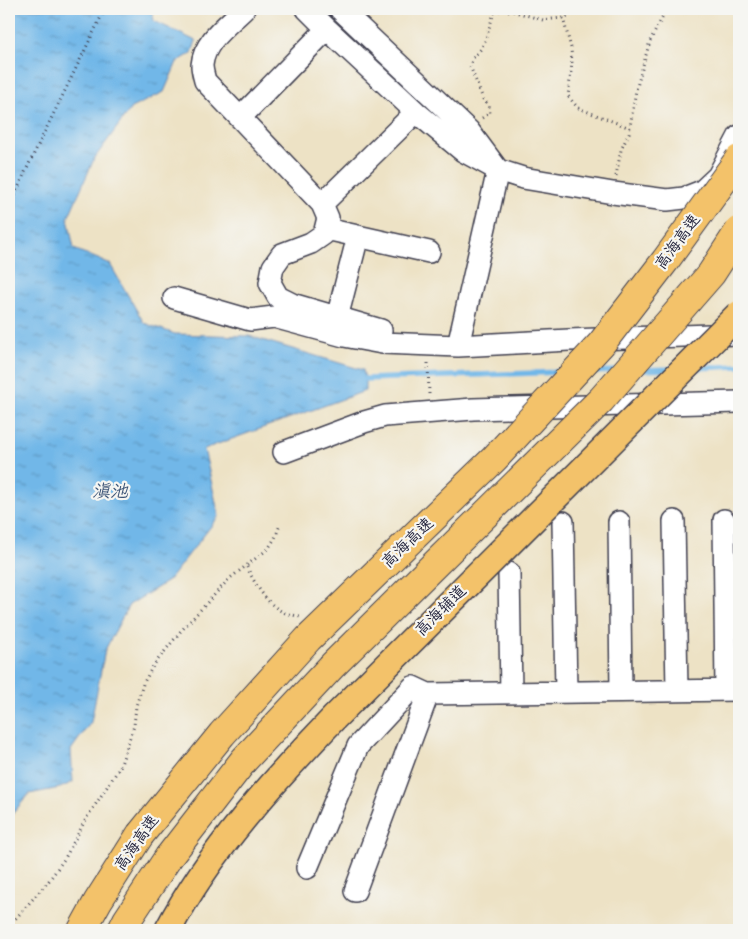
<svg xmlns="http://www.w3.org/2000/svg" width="748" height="939" font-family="Kalam,'LXGW WenKai TC',sans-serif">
<defs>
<pattern id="water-ripples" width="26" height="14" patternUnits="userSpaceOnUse" patternTransform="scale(1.25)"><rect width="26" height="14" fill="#71b7e8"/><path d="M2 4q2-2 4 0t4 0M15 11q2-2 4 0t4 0" fill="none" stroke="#5c94bd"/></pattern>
</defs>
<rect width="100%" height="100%" fill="#f6f6f2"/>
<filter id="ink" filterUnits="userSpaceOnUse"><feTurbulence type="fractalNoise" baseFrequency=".02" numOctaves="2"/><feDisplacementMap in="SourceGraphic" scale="10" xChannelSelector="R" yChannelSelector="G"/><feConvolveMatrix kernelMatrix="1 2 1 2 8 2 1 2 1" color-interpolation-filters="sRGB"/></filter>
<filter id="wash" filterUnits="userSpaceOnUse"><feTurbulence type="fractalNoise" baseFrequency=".0096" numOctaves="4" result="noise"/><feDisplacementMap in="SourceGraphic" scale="20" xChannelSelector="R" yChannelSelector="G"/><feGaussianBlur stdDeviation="1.12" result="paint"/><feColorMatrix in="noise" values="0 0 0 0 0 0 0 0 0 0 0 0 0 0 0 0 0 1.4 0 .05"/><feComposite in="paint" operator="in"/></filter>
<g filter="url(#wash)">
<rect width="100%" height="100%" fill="#ede2c5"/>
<path fill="url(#water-ripples)" stroke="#4a6c92" d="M9,9H152L154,21L196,41L192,53L177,62L164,92L131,108L94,159L68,218L74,249L110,264L144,323L175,334L249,336L363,370L365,379V391L204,449L219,516L168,581L129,605L105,650L91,722L71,750L73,782L60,788L29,794L9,818Z"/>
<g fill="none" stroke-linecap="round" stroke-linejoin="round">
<path stroke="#71b7e8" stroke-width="5.5" d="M696,368L739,366
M639,370L672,369
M589,372L615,371
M365,379L562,372"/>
</g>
</g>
<g filter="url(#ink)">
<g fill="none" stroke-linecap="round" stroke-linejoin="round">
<defs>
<path id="minor" d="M244,9C228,25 204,41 202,65C202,71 204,76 205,81L322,204L416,112
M307,9L327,29L416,112L463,151L498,170L523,178L613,193L667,200L684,198L702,191L718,176L739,136
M340,9L469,131L498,170L458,346
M240,118L327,29
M322,204L328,218L324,234L311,243L282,254L273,267L270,283L278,297L292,304L381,330
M326,229L429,252
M174,298L250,320L274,317L344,336L382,343L458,346L569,340L739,334
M337,318L358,236
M284,452L364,422L385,416L473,409L739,402
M724,520L726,690
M674,521L677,691
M563,522L566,692
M619,522L621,691
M509,573L511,693
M307,868L358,746L413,687L428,694L739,690
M355,891L428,694"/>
<path id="highway" d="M82,930L98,901L140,835
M122,930L127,920L168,858"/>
</defs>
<use href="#minor" stroke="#403f50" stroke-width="24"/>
<use href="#highway" stroke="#403f50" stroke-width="30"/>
<path stroke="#403f50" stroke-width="3" stroke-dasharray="1 4" stroke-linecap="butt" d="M563,18L571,48L572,63L568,96L578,108L630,128
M482,118L490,113L489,106L483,99L470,66L473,58L481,49L485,41L494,13L501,10L512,11L543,20L563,18L584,9
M616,176L621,150L629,133L636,90L650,41L667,9
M9,209L26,170L105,9
M428,363L429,394
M247,567C254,582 265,602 281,611C286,614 294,615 300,617
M9,926L48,882L65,858L86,819L120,767L134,726L136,706L143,684L153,666L180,632L229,579L268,549L275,538L280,525"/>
<use href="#minor" stroke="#fff" stroke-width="21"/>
<use href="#highway" stroke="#f3c26a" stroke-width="28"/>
<defs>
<path id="major-bridge" d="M168,930C210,850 273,782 335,717L739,314"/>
<path id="highway-bridge" d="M140,835L222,734L308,639L494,459L601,344L665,261L739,159
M168,858L244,760L333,665L601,400L711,274L739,231"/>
</defs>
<use href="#major-bridge" stroke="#403f50" stroke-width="29" stroke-linecap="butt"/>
<use href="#highway-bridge" stroke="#403f50" stroke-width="30" stroke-linecap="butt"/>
<use href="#major-bridge" stroke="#f3c26a" stroke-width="26"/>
<use href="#highway-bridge" stroke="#f3c26a" stroke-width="28"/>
</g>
</g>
<g text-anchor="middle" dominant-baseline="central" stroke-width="4.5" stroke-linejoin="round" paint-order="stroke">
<g font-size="16" fill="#22223b" stroke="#f6f6f2">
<text transform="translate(678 242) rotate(-54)">高海高速</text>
<text transform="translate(408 543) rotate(-44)">高海高速</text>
<text transform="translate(441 611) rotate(-45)">高海辅道</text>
<text transform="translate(137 843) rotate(-55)">高海高速</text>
</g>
<g font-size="18" font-style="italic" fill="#3e5678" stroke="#f6f6f2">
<text x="110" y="492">滇池</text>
</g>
</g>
<rect width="748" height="939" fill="none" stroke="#f6f6f2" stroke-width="30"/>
</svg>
